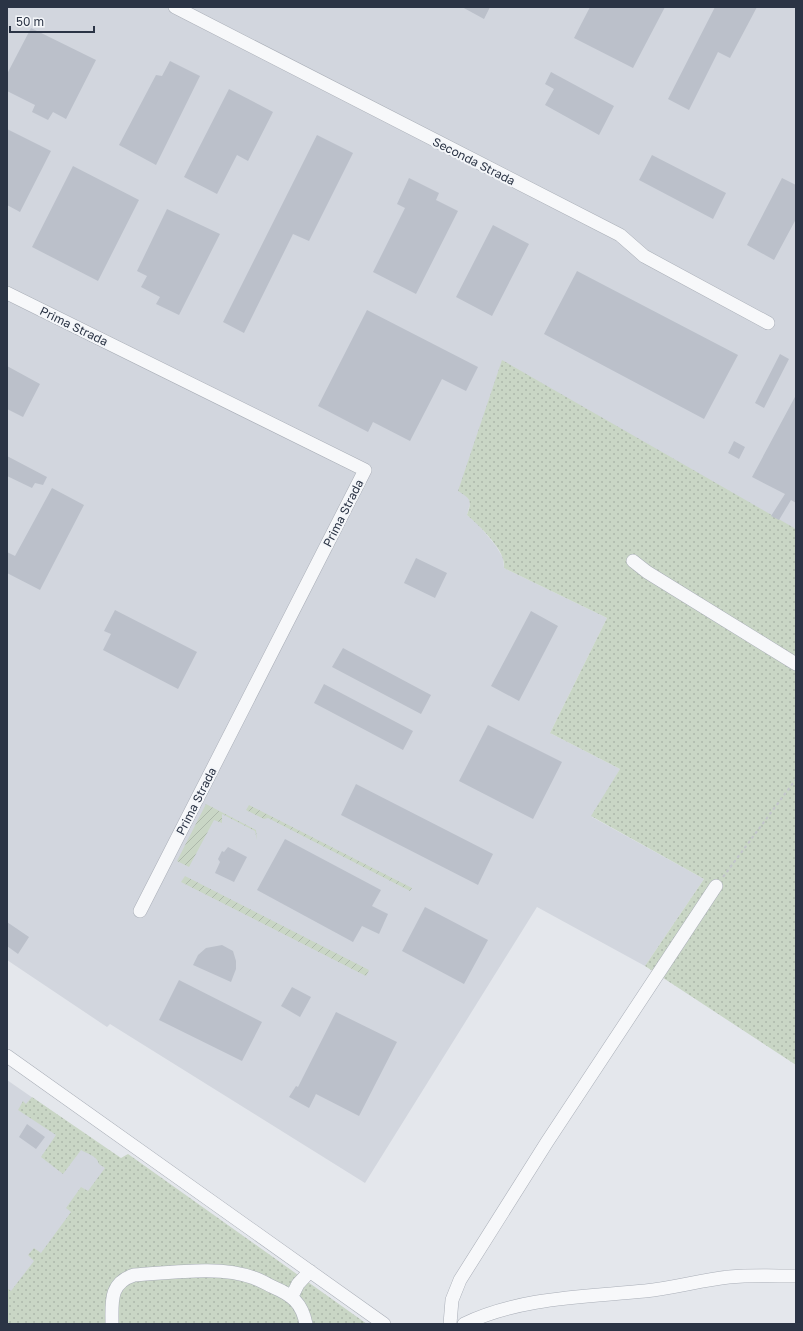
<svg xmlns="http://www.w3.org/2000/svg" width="803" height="1331" font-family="'Golos Text',sans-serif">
<defs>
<pattern id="grass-dots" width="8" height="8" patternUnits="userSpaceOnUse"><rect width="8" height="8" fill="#c9d6c5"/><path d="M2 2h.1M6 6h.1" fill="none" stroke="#adb8ab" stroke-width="1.8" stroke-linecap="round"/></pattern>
<pattern id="garden-furrows" width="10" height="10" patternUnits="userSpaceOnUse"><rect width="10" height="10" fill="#c9d6c5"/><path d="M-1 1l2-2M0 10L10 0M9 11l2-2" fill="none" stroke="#adb8ab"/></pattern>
</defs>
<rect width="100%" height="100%" fill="#e4e7ec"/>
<path fill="#d2d6de" d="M7,7H796V530L469,498L470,504L467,515L477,523L496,546L503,558L504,568L607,618L550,733L620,769L592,817L704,879L645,966L537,907L365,1183L110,1024L107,1027L7,960Z
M7,1080L121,1159L7,1308Z"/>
<path fill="url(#grass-dots)" d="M502,360L796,529V1065L645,966L704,879L591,816L620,769L550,733L607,618L504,568C504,565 504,562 503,559C500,546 477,523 467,515C472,500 471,499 458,491Z
M32,1097L121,1158L128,1154L367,1324H7V1288L11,1291L34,1261L28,1255L34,1248L41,1253L71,1212L66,1208L81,1187L88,1191L105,1168L99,1164C97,1156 88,1154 81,1150L63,1174L41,1157L56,1135L18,1110L23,1101L26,1104Z"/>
<path fill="url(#garden-furrows)" d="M206,804L256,830L257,840L255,831L222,814V823L214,820L189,867L177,861Z
M249,805L412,888L410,891L268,818L264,819L246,810Z
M185,876L369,970L366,976L181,882Z"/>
<path fill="#bbc0ca" d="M462,7H490L484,19Z
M590,7H665L633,68L574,38Z
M715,7H757L730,58L718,52L689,110L668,99Z
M31,28L96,60L66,119L53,112L48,120L32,112L35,105L7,91V74Z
M170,61L200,76L156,165L119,145L156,75L162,76Z
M551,72L614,106L599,135L545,105L554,89L545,84Z
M229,89L273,112L248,161L237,155L217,194L184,177Z
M7,129L51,151L20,212L7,205Z
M317,135L353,153L309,241L293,234L244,333L223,322Z
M652,155L726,193L713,219L639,180Z
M73,166L139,200L98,281L32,247Z
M409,178L439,193L436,200L458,211L416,294L373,272L405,208L397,204Z
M782,178L796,185V219L774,260L747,245Z
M167,209L220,234L179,315L156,304L160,297L141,287L147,276L137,271Z
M493,225L529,244L492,316L456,297Z
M577,271L738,355L704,419L544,334Z
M367,310L478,367L466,391L442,379L410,441L373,422L368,432L318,406Z
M780,354L789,359L764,408L755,403Z
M7,366L40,384L23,417L7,409Z
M796,395V503L791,500L779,520L771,516L785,494L752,477Z
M734,441L745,447L739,459L728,453Z
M7,456L47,477L43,485L35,483L32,488L7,476Z
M52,488L84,505L40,590L7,573V552L15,556Z
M416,558L447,573L435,598L404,583Z
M115,610L197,652L178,689L103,650L111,634L104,631Z
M531,611L558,626L519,701L491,686Z
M343,648L431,695L421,714L332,667Z
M324,684L413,731L403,750L314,703Z
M488,725L562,762L533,819L459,781Z
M356,784L493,854L478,885L341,815Z
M285,839L381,890L372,906L388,914L379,934L362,926L353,942L257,890Z
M228,847L247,857L234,882L215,873L220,862L218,859L222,851L224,852Z
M425,907L488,940L464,984L402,951Z
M7,922L29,937L18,954L7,946Z
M222,945L233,951L236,961V969L231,982L193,965L198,955L206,948Z
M179,980L262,1022L242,1061L159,1020Z
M292,987L311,997L300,1017L281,1006Z
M336,1012L397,1042L359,1116L316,1094L309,1108L289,1097L296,1086L298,1087Z
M27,1124L45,1137L36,1149L19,1137Z"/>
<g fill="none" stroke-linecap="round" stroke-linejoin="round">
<defs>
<path id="minor" d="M175,7L620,235L644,256L768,323
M7,293L365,470L140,911
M633,561L647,572L796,664
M7,1056L384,1324
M292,1296L298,1284L310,1271
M112,1324C112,1302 109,1283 134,1275C170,1273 220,1265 254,1278C260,1280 267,1284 273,1287C292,1295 302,1303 306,1324
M450,1324L452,1300L460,1280L547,1142L716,886
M464,1324C520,1297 585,1297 645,1291C674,1288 701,1280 729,1277C751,1275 774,1276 796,1276"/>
</defs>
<use href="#minor" stroke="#a9aeb7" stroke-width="14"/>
<path stroke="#c2c5cb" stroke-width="2" stroke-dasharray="3 3" stroke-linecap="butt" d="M723,877L796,779"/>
<use href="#minor" stroke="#f7f8fa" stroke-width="13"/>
</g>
<g text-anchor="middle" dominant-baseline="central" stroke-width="4" stroke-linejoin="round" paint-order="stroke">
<g font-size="12" fill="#2b3445" stroke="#f4f6f9">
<text transform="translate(474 161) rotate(27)">Seconda Strada</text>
<text transform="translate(74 326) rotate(26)">Prima Strada</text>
<text transform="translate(343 513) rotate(-63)">Prima Strada</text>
<text transform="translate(196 801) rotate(-63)">Prima Strada</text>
</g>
</g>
<rect width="803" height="1331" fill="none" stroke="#2b3445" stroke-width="16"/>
<path d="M10 26v6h84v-6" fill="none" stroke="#2b3445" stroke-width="2"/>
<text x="16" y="26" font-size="12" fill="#2b3445" stroke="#f4f6f9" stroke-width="3" paint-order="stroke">50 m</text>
</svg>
